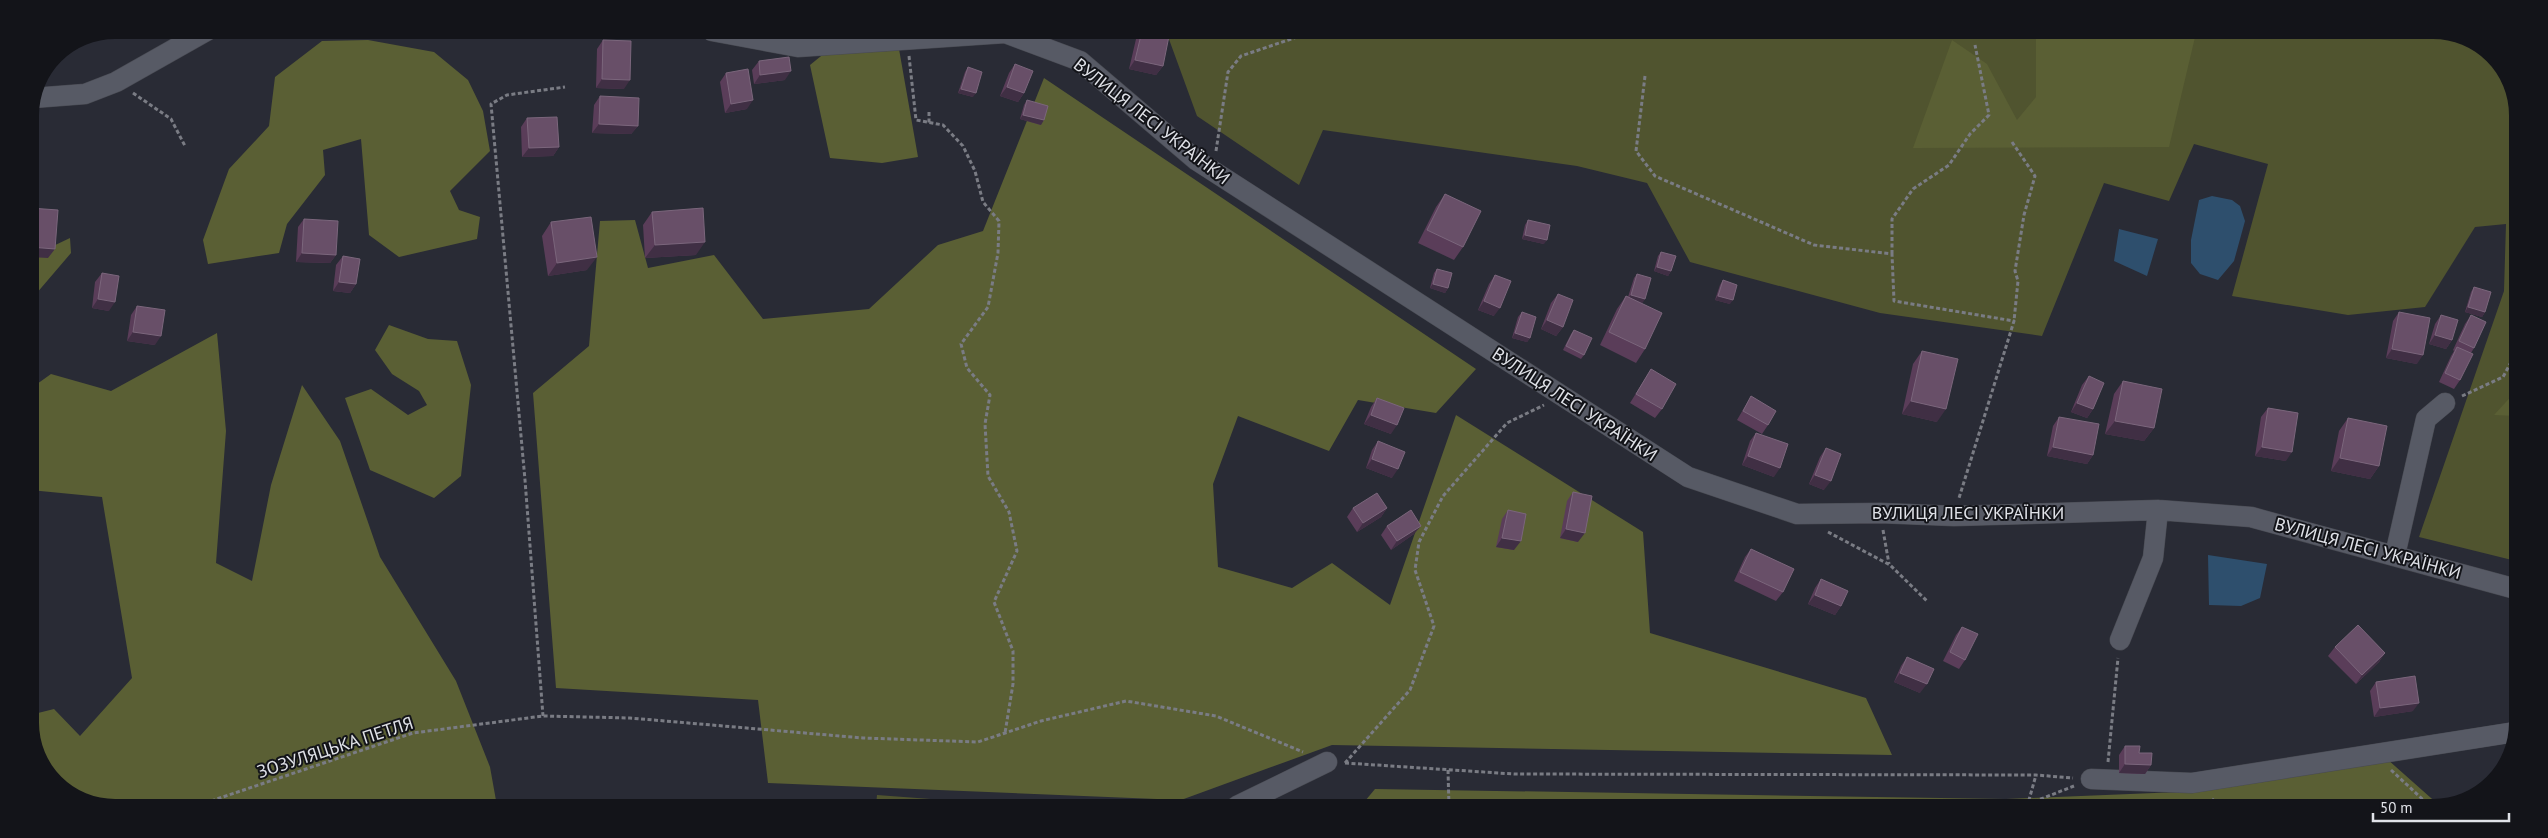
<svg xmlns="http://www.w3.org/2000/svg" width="2548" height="838" font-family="'PT Sans',sans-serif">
<rect width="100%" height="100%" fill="#292b35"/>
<path fill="#50542f" d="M1166,31L2455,33L2500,63L2518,109L2516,561L2419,537L2504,291L2506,224L2475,227L2425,307L2348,315L2232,296L2268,164L2194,144L2169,201L2104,183L2042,336L1880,313L1690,262L1647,183L1577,166L1323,130L1299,185L1197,116Z
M877,795L1023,806H876Z"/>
<path fill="#5a5f34" d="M2029,32L2196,33L2169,147L1913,148L1952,40L1987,64L2017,120L2036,97V35Z
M368,40L434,52L468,80L483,111L490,151L450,191L459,210L480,217L477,239L399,257L369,235L361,139L323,150L325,175L287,224L279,253L208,264L203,240L229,169L269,126L275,77L322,41Z
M899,49L918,157L882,163L830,158L810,65L826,52Z
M1044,78L1476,369L1436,413L1358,400L1329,451L1238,416L1213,484L1218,567L1292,588L1332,563L1390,605L1456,415L1643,532L1650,633L1866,698L1892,755L1332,745L1181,800L768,783L758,700L556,688L533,393L589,346L600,221L635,220L648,268L714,255L763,319L869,309L938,245L983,231Z
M70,238L71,253L30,301V257Z
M389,325L428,339L457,341L471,385L461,476L434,498L370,470L345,398L371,389L408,415L427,405L419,391L392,374L375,350Z
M217,333L226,431L216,563L252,581L271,485L302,385L340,441L380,557L456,681L490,767L497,806L93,805L51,779L30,729V715L54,709L80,736L132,678L102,497L30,490V389L51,374L111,391Z
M2517,390L2516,416L2494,415Z
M2387,759L2440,806L2433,808L1360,807L1375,789L2006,799L2179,792Z"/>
<path fill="#2e4f6d" d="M2212,196L2232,200L2240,206L2245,221L2234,261L2218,280L2200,274L2191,263V240L2199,200Z
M2119,229L2158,239L2147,276L2114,261Z
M2208,555L2267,564L2260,598L2241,606L2209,605Z"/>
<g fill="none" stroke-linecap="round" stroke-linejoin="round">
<defs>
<path id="minor" d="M712,31L798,47L1005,33L1080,61L1196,160L1688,477L1797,514L1880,513L1954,516L2158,510L2251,517L2516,589
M33,98L85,94L116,82L208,30
M2395,555L2426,419L2445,403
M2120,640L2153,558L2158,510
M2091,779L2192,783L2515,732
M1237,806L1327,762"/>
</defs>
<use href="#minor" stroke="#484a52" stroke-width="21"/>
<path stroke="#7a7c84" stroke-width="3" stroke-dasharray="4 2.5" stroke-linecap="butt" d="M909,56L916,120L943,125L963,146L975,171L983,202L999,221L998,253L988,307L961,344L967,368L990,395L985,424L988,476L1009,512L1017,551L994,602L1013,651V684L1005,733
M1645,76L1636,151L1655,176L1814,245L1892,254L1894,301L2014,321L1959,498
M133,93L171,119L185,146
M929,112V123
M2012,142L2035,176L2024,215L2015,271L2018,281L2014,321
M1216,151L1228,72L1241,56L1297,37L1304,32
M1892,254V219L1913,189L1949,165L1970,134L1989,115L1975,45
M2462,396L2503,377L2517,351
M1883,530L1889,564
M1828,532L1890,565L1927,601
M543,716L525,480L491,104L507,95L565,87
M2108,762L2118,658
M1345,763L1514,774L2036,775L2073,778
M1345,763L1410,690L1434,626L1415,570L1419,542L1443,496L1507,423L1544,405
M1448,770L1449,807
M2391,770L2432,808
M2212,799L2224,808
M2028,804L2074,786
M148,805H153
M199,805L413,733L543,716L630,718L863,738L978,742L1041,721L1126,701L1216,716L1303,752
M2027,807L2036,775"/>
<use href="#minor" stroke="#575a65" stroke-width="20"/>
</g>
<path fill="#5a3d59" d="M1142,31H1146L1163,66L1156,75L1129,69L1136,39Z
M603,40L624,89L596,88L597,49Z
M759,61L785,80L754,84L752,70Z
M1015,64L1024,93L1018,102L1000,96L1009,73Z
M968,67L973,97L958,93L965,72Z
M726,73L747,109L725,113L720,82Z
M600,96L638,126L631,134L592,133L594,105Z
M1027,100L1041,125L1020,119L1024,105Z
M527,118L559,147L553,156L522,157L521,127Z
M1445,194L1463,247L1454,260L1418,243L1436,207Z
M652,212L696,255L645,258L643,225Z
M304,219L336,255L330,263L296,262L298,227Z
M1528,220L1544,244L1522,239L1525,225Z
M551,222L587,270L548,276L542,236Z
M1661,252L1671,271L1668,276L1654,271L1658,256Z
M343,256L356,284L350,293L333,291L336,265Z
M1437,269L1448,288L1445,293L1430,288L1434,273Z
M102,273L109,311L92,308L95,282Z
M1637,274L1642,303L1645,349L1636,363L1600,345L1617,309L1626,296L1628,297L1634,278Z
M1495,275L1494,316L1478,310L1489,284Z
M1723,280L1730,304L1715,300L1720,285Z
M2474,287L2485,312L2482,317L2465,312L2471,292Z
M1558,294L1563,327L1556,336L1541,329L1551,303Z
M137,306L155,345L127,341L131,315Z
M1522,312L1530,338L1527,342L1512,338L1518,317Z
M2399,312L2417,364L2386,358L2393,321Z
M2441,315L2452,340L2446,349L2429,344L2435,324Z
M2471,315L2474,348L2471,353L2460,380L2454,389L2439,382L2451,356L2454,351L2453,350L2465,324Z
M1574,330L1584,355L1581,359L1563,350L1571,334Z
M1922,351L1937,422L1902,414L1913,364Z
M1651,369L1662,409L1655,418L1630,403Z
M2089,376L2093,409L2087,418L2071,412L2082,385Z
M2123,381L2154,428L2144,441L2105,434L2114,394Z
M1751,396L1768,425L1762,434L1737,420Z
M1377,398L1391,434L1364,424L1371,407Z
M2268,408L2286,461L2255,456L2261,417Z
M2059,417L2093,455L2087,464L2047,456L2053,426Z
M2348,418L2379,466L2370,479L2331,471L2339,431Z
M1756,433L1774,477L1742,465L1750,441Z
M1378,441L1392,478L1366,468L1372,450Z
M2516,446V479L2510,478L2514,449Z
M1826,448L1824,490L1809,484L1820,457Z
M1573,492L1578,542L1560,538L1567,501Z
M1353,508H1387L1381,517L1357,532L1347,517Z
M1508,510L1514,550L1496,547L1502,519Z
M1387,526L1414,534L1391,550L1381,535Z
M1751,549L1783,592L1776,601L1734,581L1745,557Z
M1821,579L1841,606L1835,615L1808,604L1815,588Z
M1962,627L1965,660L1959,669L1943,661L1956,635Z
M2335,647L2385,653L2379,662L2356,684L2328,656Z
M1907,657L1920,693L1894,682L1901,666Z
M2376,682L2413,711L2374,717L2370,691Z
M2125,746L2139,753L2151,765L2145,774L2119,773V755Z"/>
<path fill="#402f44" d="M1135,60L1163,66L1156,75L1129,69Z
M791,71L785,80L754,84L760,75Z
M602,79L630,80L624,89L596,88Z
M1007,87L1024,93L1018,102L1000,96Z
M961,89L976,93L973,97L958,93Z
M753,100L747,109L725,113L731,104Z
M1023,115L1044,120L1041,125L1020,119Z
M599,124L638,126L631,134L592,133Z
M559,147L553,156L522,157L529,148Z
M1525,235L1547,240L1544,244L1522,239Z
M705,242L696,255L645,258L655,245Z
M30,247L55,249L48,258L30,257Z
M302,253L336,255L330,263L296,262Z
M597,257L587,270L548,276L557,263Z
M1657,267L1671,271L1668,276L1654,271Z
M339,282L356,284L350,293L333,291Z
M1433,284L1448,288L1445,293L1430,288Z
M1631,295L1645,299L1642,304L1627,299Z
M1718,296L1733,300L1730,304L1715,300Z
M98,299L115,302L109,311L92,308Z
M1484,301L1500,308L1494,316L1478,310Z
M2468,307L2485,312L2482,317L2465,312Z
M1547,320L1563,327L1556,336L1541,329Z
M133,332L161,336L155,345L127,341Z
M1515,333L1530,338L1527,342L1512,338Z
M2435,335L2452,340L2446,349L2429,344Z
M2392,349L2423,355L2417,364L2386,358Z
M1911,401L1946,409L1937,422L1902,414Z
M2077,403L2093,409L2087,418L2071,412Z
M1371,415L1397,425L1391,434L1364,424Z
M2115,421L2154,428L2144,441L2105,434Z
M2053,447L2093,455L2087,464L2047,456Z
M2262,447L2292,452L2286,461L2255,456Z
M1748,456L1780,468L1774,477L1742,465Z
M2340,458L2379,466L2370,479L2331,471Z
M1372,459L1398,469L1392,478L1366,468Z
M2516,469V479L2510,478Z
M1815,475L1831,481L1824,490L1809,484Z
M1387,508L1381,517L1357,532L1363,523Z
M1421,526L1414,534L1391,550L1397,541Z
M1566,529L1585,533L1578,542L1560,538Z
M1502,538L1521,541L1514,550L1496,547Z
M1815,595L1841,606L1835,615L1808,604Z
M2385,653L2379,662L2356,684L2362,675Z
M1900,673L1927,684L1920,693L1894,682Z
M2419,703L2413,711L2374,717L2380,708Z
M2125,764L2151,765L2145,774L2119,773Z"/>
<path fill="#684f68" stroke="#7b667c" d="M1142,31H1146L1169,36L1163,66L1135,60Z
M603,40L631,41L630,80L602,79Z
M789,57L791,71L760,75L759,61Z
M1015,64L1033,71L1024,93L1007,87Z
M968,67L982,72L976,93L961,89Z
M748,69L753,100L731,104L726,73Z
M600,96L639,98L638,126L599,124Z
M1027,100L1048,106L1044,120L1023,115Z
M557,117L559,147L529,148L527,118Z
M1445,194L1481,211L1463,247L1427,230Z
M30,208L58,210L55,249L30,247Z
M703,208L705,242L655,245L652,212Z
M591,217L597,257L557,263L551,222Z
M304,219L338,221L336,255L302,253Z
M1528,220L1550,225L1547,240L1525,235Z
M1661,252L1676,256L1671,271L1657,267Z
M343,256L360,259L356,284L339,282Z
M1437,269L1452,273L1448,288L1433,284Z
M102,273L119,276L115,302L98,299Z
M1637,274L1651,278L1645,299L1631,295Z
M1495,275L1511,281L1500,308L1484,301Z
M1723,280L1737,285L1733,300L1718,296Z
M2474,287L2491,292L2485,312L2468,307Z
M1558,294L1573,300L1563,327L1547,320Z
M1626,296L1662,313L1645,349L1609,332Z
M137,306L165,310L161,336L133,332Z
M1522,312L1536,317L1530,338L1515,333Z
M2399,312L2430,318L2423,355L2392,349Z
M2441,315L2458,320L2452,340L2435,335Z
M2471,315L2486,322L2474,348L2459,341Z
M1574,330L1592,338L1584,355L1566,346Z
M2457,347L2473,354L2460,380L2445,373Z
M1922,351L1958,359L1946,409L1911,401Z
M1651,369L1676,384L1662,409L1636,394Z
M2089,376L2104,383L2093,409L2077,403Z
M2123,381L2162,389L2154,428L2115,421Z
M1751,396L1776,411L1768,425L1743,411Z
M1377,398L1404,408L1397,425L1371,415Z
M2268,408L2298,413L2292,452L2262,447Z
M2059,417L2099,424L2093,455L2053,447Z
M2348,418L2387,426L2379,466L2340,458Z
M1756,433L1788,444L1780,468L1748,456Z
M1378,441L1405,452L1398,469L1372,459Z
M1826,448L1841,454L1831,481L1815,475Z
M1573,492L1592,496L1585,533L1566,529Z
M1377,493L1387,508L1363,523L1353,508Z
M1411,510L1421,526L1397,541L1387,526Z
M1508,510L1526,514L1521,541L1502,538Z
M1751,549L1794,569L1783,592L1740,572Z
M1821,579L1848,591L1841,606L1815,595Z
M2358,625L2385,653L2362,675L2335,647Z
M1962,627L1978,634L1965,660L1950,652Z
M1907,657L1934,669L1927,684L1900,673Z
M2415,676L2419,703L2380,708L2376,682Z
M2125,746H2140L2139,753H2152L2151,765L2125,764Z"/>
<g text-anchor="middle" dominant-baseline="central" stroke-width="4" stroke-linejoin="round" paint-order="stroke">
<g font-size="18" fill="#e0e2e8" stroke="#131419">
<text transform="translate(1152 121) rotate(38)">ВУЛИЦЯ ЛЕСІ УКРАЇНКИ</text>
<text transform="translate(1575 404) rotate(33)">ВУЛИЦЯ ЛЕСІ УКРАЇНКИ</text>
<text x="1968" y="512">ВУЛИЦЯ ЛЕСІ УКРАЇНКИ</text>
<text transform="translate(2368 548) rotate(15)">ВУЛИЦЯ ЛЕСІ УКРАЇНКИ</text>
<text transform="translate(335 747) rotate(-18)">ЗОЗУЛЯЦЬКА ПЕТЛЯ</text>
</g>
</g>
<path d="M0 0H2548V838H0ZM115 39H2433A76 76 0 0 1 2509 115V723A76 76 0 0 1 2433 799H115A76 76 0 0 1 39 723V115A76 76 0 0 1 115 39Z" fill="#131419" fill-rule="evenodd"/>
<path d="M2373 813v8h136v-8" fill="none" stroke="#e0e2e8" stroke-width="2.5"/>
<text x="2380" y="813" font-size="15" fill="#e0e2e8" stroke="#131419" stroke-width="4" paint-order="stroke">50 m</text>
</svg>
